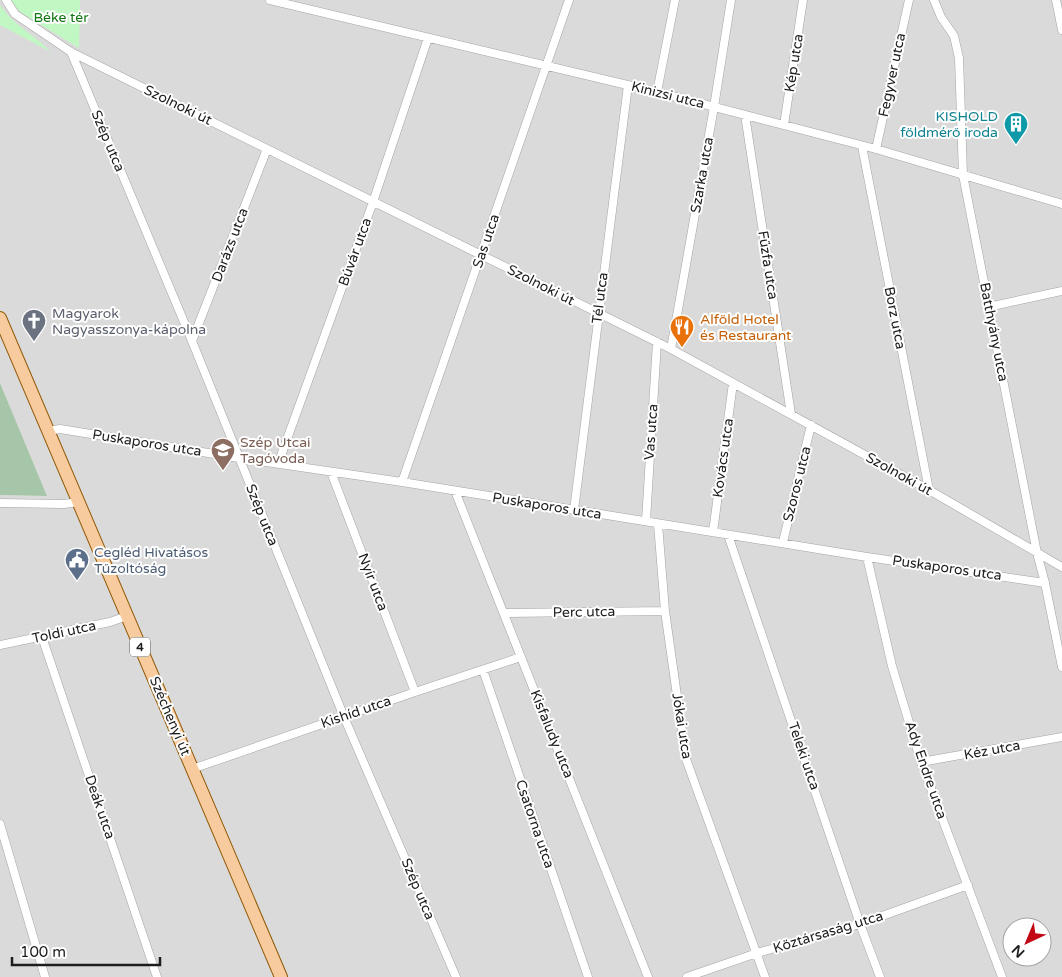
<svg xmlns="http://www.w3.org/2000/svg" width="1062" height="977" font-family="'Varela Round',sans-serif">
<rect width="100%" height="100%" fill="#eee9e3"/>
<path fill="#dbdada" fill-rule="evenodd" d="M0,0H1062V977H0V495L47,496L0,383ZM1012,927H1042V957H1012Z"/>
<path fill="#a5c6a8" d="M0,383L47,496L0,495Z"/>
<path fill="#c1f7c2" d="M11,0H80L79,48L20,12Z
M0,5C13,25 35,35 51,52L0,25Z"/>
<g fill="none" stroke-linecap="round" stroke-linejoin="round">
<defs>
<path id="street" d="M6,0L15,14L71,52L671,349L929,490L1062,567
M270,0L657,92L876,149L1062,204
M934,0L941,17L954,36L959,58L963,175L1037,553L1045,583L1062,667
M1056,0L1062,30
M71,52L192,341L344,717L456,977
M657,92L675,0
M745,115L791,414
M784,125L803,0
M862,146L929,490
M876,149L909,0
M988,307L1062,291
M192,341L267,149
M671,349L714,107L731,0
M48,431L60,429L239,458L402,482L867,557L1045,583
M278,464L373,202L428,38
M331,472L415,692
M402,482L569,0
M455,491L648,977
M0,503L64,504L79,502
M574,510L628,85
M646,521L657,342
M658,524L665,611L686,759L765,977
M713,532L733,383
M728,535L860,924L880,977
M783,542L811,425
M867,557L892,666L921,762L1002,977
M504,613L665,611
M42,637L157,977
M0,645L110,622L127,616
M483,670L588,977
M921,762L1062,737
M192,769L415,692L521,657
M0,824L45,977
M687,977L757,953L860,924L968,885"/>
<path id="primary" d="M0,318L281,977"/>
</defs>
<use href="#street" stroke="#a4a4a4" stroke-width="9"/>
<use href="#primary" stroke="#905906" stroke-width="14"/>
<use href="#street" stroke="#fff" stroke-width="8"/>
<use href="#primary" stroke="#f8cb9e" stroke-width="12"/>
</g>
<defs>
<symbol id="building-pin" viewBox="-11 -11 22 30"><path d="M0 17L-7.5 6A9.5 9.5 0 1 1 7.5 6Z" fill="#0f9aa8" stroke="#fff"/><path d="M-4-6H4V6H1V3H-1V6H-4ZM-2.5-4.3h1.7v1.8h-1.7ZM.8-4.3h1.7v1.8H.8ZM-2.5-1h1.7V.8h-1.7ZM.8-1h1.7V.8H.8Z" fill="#fff"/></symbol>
<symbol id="church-pin" viewBox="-11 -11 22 30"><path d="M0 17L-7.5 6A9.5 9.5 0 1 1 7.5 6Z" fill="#6b7280" stroke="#fff"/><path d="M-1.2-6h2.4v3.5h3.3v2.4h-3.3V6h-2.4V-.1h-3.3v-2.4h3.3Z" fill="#fff"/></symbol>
<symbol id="restaurant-pin" viewBox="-11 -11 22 30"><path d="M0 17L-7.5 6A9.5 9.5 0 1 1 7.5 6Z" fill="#e8710a" stroke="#fff"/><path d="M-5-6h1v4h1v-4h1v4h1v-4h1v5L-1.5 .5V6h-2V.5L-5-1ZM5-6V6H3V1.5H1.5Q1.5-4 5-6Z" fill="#fff"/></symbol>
<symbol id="school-pin" viewBox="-11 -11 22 30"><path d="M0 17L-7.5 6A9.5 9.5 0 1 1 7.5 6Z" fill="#8d6e63" stroke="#fff"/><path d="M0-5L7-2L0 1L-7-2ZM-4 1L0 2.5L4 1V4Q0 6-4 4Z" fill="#fff"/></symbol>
<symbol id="civic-pin" viewBox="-11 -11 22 30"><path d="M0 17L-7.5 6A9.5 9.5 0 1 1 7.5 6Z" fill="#5c6f8a" stroke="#fff"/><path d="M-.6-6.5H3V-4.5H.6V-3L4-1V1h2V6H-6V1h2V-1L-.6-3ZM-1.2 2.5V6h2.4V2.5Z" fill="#fff"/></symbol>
</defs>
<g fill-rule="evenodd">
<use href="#building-pin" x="1002" y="110" width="28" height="38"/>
<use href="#church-pin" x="20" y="307" width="28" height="38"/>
<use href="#restaurant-pin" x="668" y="313" width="28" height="38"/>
<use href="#school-pin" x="209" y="436" width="28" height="38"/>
<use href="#civic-pin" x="63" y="546" width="28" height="38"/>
</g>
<g text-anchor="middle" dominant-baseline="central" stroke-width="4" stroke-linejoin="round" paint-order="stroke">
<rect fill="#fff" stroke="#616161" stroke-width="1" x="130" y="637.5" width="20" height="19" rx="4"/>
<g font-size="12" font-weight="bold" fill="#1d1d1d">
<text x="140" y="647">4</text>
</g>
<g font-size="14" fill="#107612" stroke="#fff">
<text x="61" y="17">Béke tér</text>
</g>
<g font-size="14" fill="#1d1d1d" stroke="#fff">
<text transform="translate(794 63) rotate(-81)">Kép utca</text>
<text transform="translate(892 75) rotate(-78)">Fegyver utca</text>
<text transform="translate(668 95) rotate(14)">Kinizsi utca</text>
<text transform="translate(178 105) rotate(26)">Szolnoki út</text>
<text transform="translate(108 141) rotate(67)">Szép utca</text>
<text transform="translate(702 175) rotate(-80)">Szarka utca</text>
<text transform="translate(486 241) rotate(-71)">Sas utca</text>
<text transform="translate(230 245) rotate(-69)">Darázs utca</text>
<text transform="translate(355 252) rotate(-70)">Búvár utca</text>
<text transform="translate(768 265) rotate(81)">Fűzfa utca</text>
<text transform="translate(541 285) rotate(27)">Szolnoki út</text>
<text transform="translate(600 298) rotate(-83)">Tél utca</text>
<text transform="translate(895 318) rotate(79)">Borz utca</text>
<text transform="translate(994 332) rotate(79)">Batthyány utca</text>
<text transform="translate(651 432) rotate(-86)">Vas utca</text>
<text transform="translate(147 443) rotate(9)">Puskaporos utca</text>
<text transform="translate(723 458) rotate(-82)">Kovács utca</text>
<text transform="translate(899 474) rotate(29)">Szolnoki út</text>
<text transform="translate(797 484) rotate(-76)">Szoros utca</text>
<text transform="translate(547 506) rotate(9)">Puskaporos utca</text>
<text transform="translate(262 515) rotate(68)">Szép utca</text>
<text transform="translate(947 568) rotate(8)">Puskaporos utca</text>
<text transform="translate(373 582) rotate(69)">Nyír utca</text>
<text transform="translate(584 612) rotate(-1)">Perc utca</text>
<text transform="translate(64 632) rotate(-12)">Toldi utca</text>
<text transform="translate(356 712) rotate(-19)">Kishíd utca</text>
<text transform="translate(170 716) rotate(67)">Széchenyi út</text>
<text transform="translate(682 726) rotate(81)">Jókai utca</text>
<text transform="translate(552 734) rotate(68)">Kisfaludy utca</text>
<text transform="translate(992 750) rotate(-10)">Kéz utca</text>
<text transform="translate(804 756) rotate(71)">Teleki utca</text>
<text transform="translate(926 770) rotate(71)">Ady Endre utca</text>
<text transform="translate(100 807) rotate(71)">Deák utca</text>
<text transform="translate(535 824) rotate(71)">Csatorna utca</text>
<text transform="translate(418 889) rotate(67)">Szép utca</text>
<text transform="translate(828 932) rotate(-17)">Köztársaság utca</text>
</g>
<g font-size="14" fill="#0d838f" stroke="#fff" text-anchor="end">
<text x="998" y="116">KISHOLD<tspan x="998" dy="16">földmérő iroda</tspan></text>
</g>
<g font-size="14" fill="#5b616d" stroke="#fff" text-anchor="start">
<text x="52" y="313">Magyarok<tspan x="52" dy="16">Nagyasszonya-kápolna</tspan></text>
</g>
<g font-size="14" fill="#c56008" stroke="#fff" text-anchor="start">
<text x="700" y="319">Alföld Hotel<tspan x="700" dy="16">és Restaurant</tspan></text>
</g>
<g font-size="14" fill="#785e54" stroke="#fff" text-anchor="start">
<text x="240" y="442">Szép Utcai<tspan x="240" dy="16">Tagóvoda</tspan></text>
</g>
<g font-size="14" fill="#4e5e75" stroke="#fff" text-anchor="start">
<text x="94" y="552">Cegléd Hivatásos<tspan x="94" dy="16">Tűzoltóság</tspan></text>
</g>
</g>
<g transform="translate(1027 942) rotate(224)"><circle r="24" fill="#ffffff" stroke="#a5a5a5"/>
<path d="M0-4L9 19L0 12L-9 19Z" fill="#c20814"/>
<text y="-8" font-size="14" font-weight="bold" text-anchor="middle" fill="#1d1d1d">N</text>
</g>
<path d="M12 957v8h148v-8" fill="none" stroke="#1d1d1d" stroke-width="2.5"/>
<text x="20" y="957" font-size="15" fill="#1d1d1d" stroke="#ffffff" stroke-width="4" paint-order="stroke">100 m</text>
</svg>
